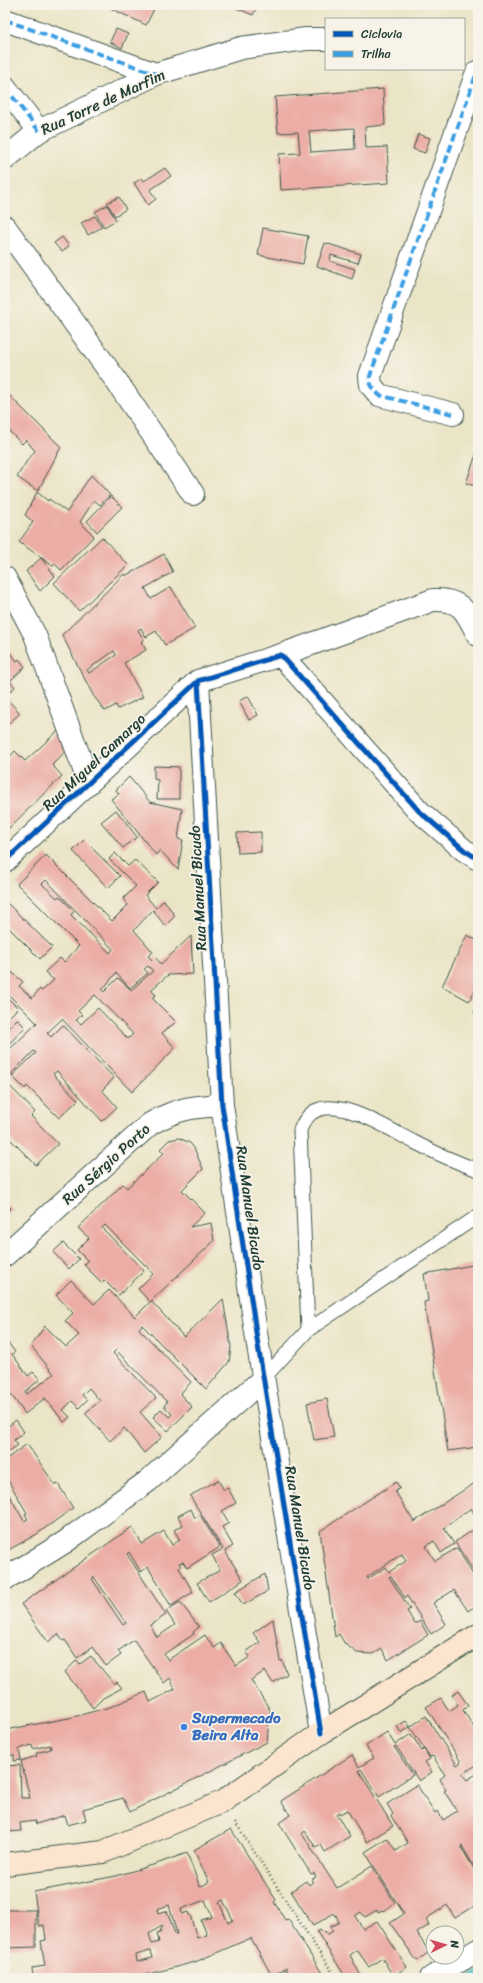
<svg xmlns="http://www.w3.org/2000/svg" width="483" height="1983" font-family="Sriracha,sans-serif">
<rect width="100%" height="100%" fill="#f7f3e8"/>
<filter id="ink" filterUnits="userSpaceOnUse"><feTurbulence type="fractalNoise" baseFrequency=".025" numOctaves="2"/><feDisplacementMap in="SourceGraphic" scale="8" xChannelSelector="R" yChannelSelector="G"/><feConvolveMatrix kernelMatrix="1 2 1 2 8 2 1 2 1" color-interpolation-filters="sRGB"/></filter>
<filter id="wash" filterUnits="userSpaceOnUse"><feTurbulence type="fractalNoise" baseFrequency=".012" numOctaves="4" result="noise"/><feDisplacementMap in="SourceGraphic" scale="16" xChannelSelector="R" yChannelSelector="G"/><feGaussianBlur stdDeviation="0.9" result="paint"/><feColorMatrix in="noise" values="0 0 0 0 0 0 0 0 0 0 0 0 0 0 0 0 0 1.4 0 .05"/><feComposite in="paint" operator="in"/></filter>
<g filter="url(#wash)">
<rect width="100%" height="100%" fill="#ebe5c8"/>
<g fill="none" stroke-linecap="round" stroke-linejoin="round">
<path stroke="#4ab9c2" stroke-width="8" d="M472,1978L478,1974"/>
</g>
<g id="blocks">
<path fill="#ebada6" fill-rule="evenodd" d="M104,5H156L146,25Z
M229,5H258L253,15Z
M116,29L128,34L122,48L110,42Z
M383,89L385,125L365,127L366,148L387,147L389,183L281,190L279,154L300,153L298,132L278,133L275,97ZM354,128L355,149L311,152L309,131Z
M418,134L430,138L425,153L413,149Z
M165,168L171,176L150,190L156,199L148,205L134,183L142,178L144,181Z
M119,197L126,209L115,216L107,203Z
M107,205L116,220L104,227L95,212Z
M95,216L102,227L88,235L81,223Z
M263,228L308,236L303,264L258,255Z
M62,237L69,246L62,252L54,243Z
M325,243L361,254L358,263L331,255L330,261L355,269L352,279L317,266Z
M5,391L61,447L38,491L17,477L28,459L35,451L26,440L22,444L5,427Z
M478,449V487L466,483Z
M91,475L110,495L100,505L94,500L80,522L94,536L61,570L55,564L53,566L19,542L33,522L25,515L37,492L48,501L49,499L67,512Z
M111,496L122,507L97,532L87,521Z
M102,537L128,565L79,611L54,583Z
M164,554L173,572L145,588L151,599L171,587L195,628L165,645L156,631L146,637L141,628L138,630L144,640L141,642L146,650L124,663L143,697L118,709L116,705L105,711L93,695L62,635L124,574L125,576ZM114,651L116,655L89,673L87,670Z
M41,558L55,576L40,591L26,571Z
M5,646L17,661L19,659L25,667L10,681L15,687L5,696Z
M248,696L258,715L249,720L239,701Z
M5,697L20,713L5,727Z
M59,730L68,749L52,765L62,776L5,832V762L15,751L25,761Z
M154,766L179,767V799H157L158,780L154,779Z
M129,777L150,802L182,809L178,839L183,840L178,870L160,850L156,855L111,799L119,794L116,790Z
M116,810L137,837L123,848L101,822Z
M261,832V852L238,853L237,833Z
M84,840L120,876L108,888L73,851Z
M115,853L128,866L135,860L158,882L145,895L156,908L164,900L175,916L165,926L153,910L134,930L153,952L148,956L152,960L155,957L161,964L191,936L193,974L168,975L151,990L156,995L152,998L176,1022L162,1033L175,1048L132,1092L62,1019L47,1033L51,1037L63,1025L114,1078L102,1090L117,1107L102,1121L57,1071L53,1074L78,1100L59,1118L27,1086L25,1089L12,1076L36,1053L34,1051L5,1080V1051L7,1052L37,1023L5,991V966L23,982L19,986L32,998L40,989L42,991L54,980L45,972L60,958L64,962L79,946L17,884L46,855L112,921L128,905L123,899L136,886L109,859ZM46,880L113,949L110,953L71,915L74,911L59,896L57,898L42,884ZM148,966L153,971L131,990L118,978L104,992L102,990L116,973L130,988L148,973L144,969ZM95,995L133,1034L128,1039L98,1008L81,1024L76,1020L82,1015L78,1011Z
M5,901L52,947L40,959L5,924Z
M467,935L478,941V985L469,1001L442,986Z
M5,995L18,1008L5,1021Z
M478,1002V1014L474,1013Z
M17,1019L25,1027L8,1045L5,1042V1031Z
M5,1081L35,1112L31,1116L58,1144L36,1165L5,1134Z
M179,1138L190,1143L194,1148L203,1169L182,1190L205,1213L190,1227L211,1223L214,1241L151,1301L184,1337L223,1299L231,1347L229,1362L206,1389L142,1325L139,1329L191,1382L180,1394L192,1407L168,1431L153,1417L161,1409L169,1417L172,1414L164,1406L167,1402L116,1350L113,1353L156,1398L140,1412L162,1437L144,1453L124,1428L110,1441L85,1413L100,1401L89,1388L82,1395L87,1400L79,1408L72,1401L63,1410L70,1417L64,1422L45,1398L25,1414L5,1386V1339L15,1352L12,1354L28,1376L33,1372L40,1379L25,1392L27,1394L54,1374L31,1346L45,1326L66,1347L79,1335L65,1321L73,1313L56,1295L71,1280L94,1304L109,1290L135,1317L150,1302L138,1289L153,1274L147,1267L105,1225L102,1228L144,1271L119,1295L104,1280L102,1283L84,1265L88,1261L77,1250L89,1238L78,1228L123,1184L127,1188L164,1153L160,1149L169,1140Z
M5,1202L11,1208L5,1214Z
M63,1243L79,1259L69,1269L53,1252Z
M478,1264V1447L448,1451L424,1302L428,1301L424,1274Z
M327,1399L334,1437L314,1440L307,1403Z
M16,1420L24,1432L14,1440L18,1445L5,1454V1429Z
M27,1444L55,1485L58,1484L73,1508L37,1534L5,1552V1488L24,1521L28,1519L25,1514L27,1513L5,1475V1460Z
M218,1480L224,1490L228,1488L236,1503L222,1511L229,1523L222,1527L233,1546L225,1551L243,1580L209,1602L197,1583L220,1570L212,1555L223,1549L190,1496Z
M478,1481V1513L475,1515L471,1508L444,1528L454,1544L441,1553L434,1541L426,1546L435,1561L457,1548L478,1583V1604L468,1611L454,1590L433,1603L446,1624L431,1634L407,1596L405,1598L391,1576L389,1577L410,1609L407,1611L415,1624L420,1621L428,1635L388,1660L382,1649L373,1654L357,1653L345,1644L339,1634L335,1637L320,1531L396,1482L400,1488L395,1491L414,1522ZM402,1554L406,1561L389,1572L386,1567L368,1579L367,1577Z
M191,1509L195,1518L200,1515L220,1547L187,1568L183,1562L179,1563L181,1567L179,1568L193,1592L171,1606L148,1567L141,1572L129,1552L127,1554L166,1615L150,1625L157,1637L175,1625L166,1611L180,1602L199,1627L193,1632L194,1634L164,1654L168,1660L205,1635L214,1648L221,1643L236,1666L250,1657L246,1652L260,1642L253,1633L273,1619L280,1661L282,1660L287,1674L273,1683L265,1671L251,1680L270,1710L267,1742L130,1812L123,1798L83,1809L86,1820L68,1825L65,1815L36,1824L35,1821L20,1823L21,1831L5,1832V1766L20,1765L21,1798H30L21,1761L37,1756L36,1753L51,1749L50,1745L33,1749L32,1745L19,1749L21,1760L14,1761V1755L5,1756V1730L69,1718L110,1707L146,1692L150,1702L175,1689L170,1678L164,1683L134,1640L118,1651L121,1655L106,1666L92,1647L77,1658L65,1640L63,1641L58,1634L48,1642L21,1604L132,1527L142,1544L164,1531L172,1545L180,1540L174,1530L183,1525L178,1516ZM94,1577L126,1623L123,1625L92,1579Z
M478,1527V1578L455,1542Z
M265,1574L268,1591L243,1605L235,1592Z
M91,1656L114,1684L117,1682L122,1688L103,1698L93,1708L65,1672L77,1660L80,1664Z
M458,1691L468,1705L463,1710L478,1734V1764L462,1774L467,1780L478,1773V1873L462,1846L461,1847L478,1875V1904L455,1918L447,1905L426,1919L429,1925L417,1933L429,1952L417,1961L390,1923L404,1914L365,1852L387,1838L396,1851L408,1843L391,1816L393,1814L387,1804L417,1785L435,1813L438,1811L443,1820L457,1811L444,1791L446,1790L440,1779L445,1775L433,1756L430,1757L410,1727L426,1716L457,1765L461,1762L426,1707L441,1698L449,1711L458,1705L452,1695Z
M406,1721L410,1727L401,1733L397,1726Z
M387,1732L395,1745L411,1734L422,1751L424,1749L430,1759L425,1762L432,1772L419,1781L396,1746L394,1747L413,1775L379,1797L361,1769L359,1771L393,1826L367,1842L347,1810L340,1814L339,1812L336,1814L350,1836L325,1852L321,1845L316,1848L305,1831L302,1834L337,1888L372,1866L395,1903L383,1911L382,1910L378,1912L377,1910L365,1917L361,1912L355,1916L363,1929L377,1921L407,1967L393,1976L382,1958L369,1967L357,1950L350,1955L362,1978H346L317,1932L320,1930L323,1933L325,1931L327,1935L333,1931L330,1927L339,1922L334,1913L313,1926L291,1891L306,1881L309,1885L313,1882L311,1880L316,1877L314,1873L311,1874L279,1823L290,1815L281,1801L352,1755L359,1767L374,1758L366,1746Z
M231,1829L276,1900L274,1902L285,1920L288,1919L325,1978H273L251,1938L195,1962L141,1976L140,1978H33L32,1968L45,1966L41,1941L46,1940L44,1925L39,1926L34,1892L116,1876L156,1864L187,1853L200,1887L209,1882L194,1850ZM205,1900L212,1917L201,1920L207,1935L197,1938L190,1915H189L188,1912L182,1914L181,1909ZM223,1900L233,1920L228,1923L219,1902ZM169,1905L177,1934H175L167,1911L158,1914L157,1909ZM163,1925L160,1932L157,1933L159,1942L152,1944L149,1934ZM150,1951L152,1958L137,1962L136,1955ZM286,1968L287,1971L277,1976L276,1974Z
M5,1910H36V1947L5,1948Z"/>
</g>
</g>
<g filter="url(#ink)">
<use href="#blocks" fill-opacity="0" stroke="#3e564a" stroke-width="1"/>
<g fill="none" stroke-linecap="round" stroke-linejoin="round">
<defs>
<path id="lane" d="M308,1330L478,1216
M263,1379L308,1330L300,1130C302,1126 303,1122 306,1119C328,1088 390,1130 414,1142C435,1153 456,1162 478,1170"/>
<path id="street" d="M5,20L156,74
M5,87L39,131
M5,159L39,131L156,74L241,48L306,39H326
M5,227L115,379L193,494
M453,414L379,395L371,385L370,376L477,72
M5,578L35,635L89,783
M281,655L433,600C463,599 466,612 478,635
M198,681L222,1105L257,1339L321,1733
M5,861L198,681L281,655L419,811L464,850L478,859
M5,1255L150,1124C178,1108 191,1107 222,1105
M5,1579L65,1542L148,1481L263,1379
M431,1978L478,1950"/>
<path id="secondary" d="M5,1864L103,1852L222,1802L321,1733L478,1635"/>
</defs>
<use href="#lane" stroke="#3e564a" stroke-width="15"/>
<use href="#street" stroke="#3e564a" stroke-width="24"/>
<use href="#secondary" stroke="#3e564a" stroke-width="24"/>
<path stroke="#3e564a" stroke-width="2.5" stroke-dasharray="1 3" stroke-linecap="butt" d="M235,1822L336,1978"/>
<use href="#lane" stroke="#fff" stroke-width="13"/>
<use href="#street" stroke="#fff" stroke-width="22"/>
<use href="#secondary" stroke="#fce5cf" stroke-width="22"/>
<path stroke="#3c9ee2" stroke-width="4" stroke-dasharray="8 4" stroke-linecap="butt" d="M5,20L156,74
M5,87L39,131
M453,414L379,395L371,385L370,376L477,72"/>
<defs>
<path id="cycleway" d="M198,681L222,1105L257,1339L321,1733
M5,861L198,681L281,655L419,811L464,850L478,859"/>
</defs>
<use href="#cycleway" stroke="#f7f3e8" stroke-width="8"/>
<use href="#cycleway" stroke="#0057b8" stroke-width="5"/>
</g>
</g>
<circle fill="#3f7fe0" stroke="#f7f3e8" stroke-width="1.5" cx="184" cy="1727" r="4"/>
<g text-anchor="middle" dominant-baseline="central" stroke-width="3.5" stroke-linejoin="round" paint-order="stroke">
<g font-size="15" fill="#1f3d34" stroke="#f7f3e8">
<text transform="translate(103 102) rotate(-25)">Rua Torre de Marfim</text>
<text transform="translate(94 762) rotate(-43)">Rua Miguel Camargo</text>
<text transform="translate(198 888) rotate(-93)">Rua Manuel Bicudo</text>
<text transform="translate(106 1164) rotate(-42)">Rua Sérgio Porto</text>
<text transform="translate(250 1208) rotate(82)">Rua Manuel Bicudo</text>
<text transform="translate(300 1528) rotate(81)">Rua Manuel Bicudo</text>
</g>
<g font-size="15" font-weight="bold" fill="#366cbe" stroke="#f7f3e8" text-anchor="start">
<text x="192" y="1718">Supermecado<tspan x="192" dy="17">Beira Alta</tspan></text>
</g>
</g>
<rect width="483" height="1983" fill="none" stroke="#f7f3e8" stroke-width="20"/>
<rect x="325" y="18" width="140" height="52" fill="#f7f3e8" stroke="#a1aaa0"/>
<rect x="333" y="31" width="20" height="6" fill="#0057b8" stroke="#a1aaa0"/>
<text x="361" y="38" font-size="12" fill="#1f3d34">Ciclovia</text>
<rect x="333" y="51" width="20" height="6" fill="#3c9ee2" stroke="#a1aaa0"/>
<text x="361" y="58" font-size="12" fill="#1f3d34">Trilha</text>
<g transform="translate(445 1945) rotate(85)"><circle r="19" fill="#f7f3e8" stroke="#a1aaa0"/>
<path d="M0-3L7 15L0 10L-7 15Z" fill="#d1495b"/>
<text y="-6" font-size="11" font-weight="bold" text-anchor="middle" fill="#1f3d34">N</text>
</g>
</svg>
